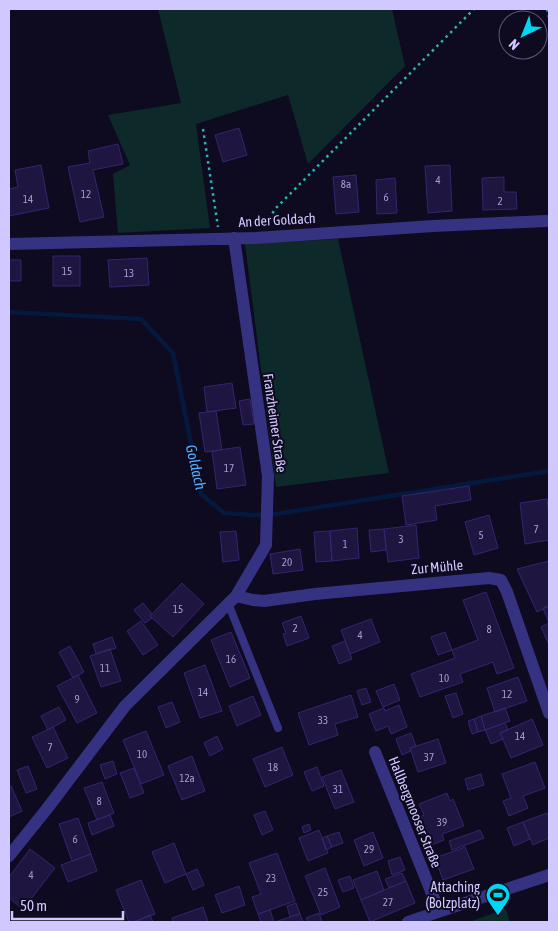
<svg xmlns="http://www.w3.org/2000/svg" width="558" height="931" font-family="'Asap Condensed',sans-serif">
<rect width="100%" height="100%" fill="#0e0a1f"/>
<path fill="#0d2929" d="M158,9H392L405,66L308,164L288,95L196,124L210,228L118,233L113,174L130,165L108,115L181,103Z
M338,239L389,473L276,487L245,244Z
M506,909L510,922H469Z"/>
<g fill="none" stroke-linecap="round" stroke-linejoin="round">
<path stroke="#05183d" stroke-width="4.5" d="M9,312L141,319L173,353L201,494L224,513L253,515L276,514L549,471"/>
</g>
<path fill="#1f1541" stroke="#35256f" d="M239,128L247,155L223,162L215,135Z
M118,144L123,164L93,170L104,217L80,222L68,167L90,163L88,151Z
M41,165L49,208L9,216V189L18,187L15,170Z
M450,165L452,211L428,213L425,166Z
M356,175L359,212L336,214L333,177Z
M504,177V192H516L517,209L483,210L482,178Z
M395,178L397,213L377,214L376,180Z
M53,256H80V286H53Z
M147,258L149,285L110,287L108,260Z
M9,260H21V281H9Z
M232,383L236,408L207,412L204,387Z
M250,399L254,424L243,425L239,401Z
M216,411L222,450L205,452L199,413Z
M240,447L246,485L217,489L212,451Z
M469,486L471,500L435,506L437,520L406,525L402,496Z
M547,499L549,517V540L525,544L520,503Z
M489,515L498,548L474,555L465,522Z
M416,525L419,558L388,562L384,529Z
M357,528L359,558L332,561L330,531Z
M384,529L386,550L371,552L369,530Z
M236,531L239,560L223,562L220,532Z
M330,531L332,561L316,562L314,532Z
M300,549L303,570L273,574L270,554Z
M549,561V606L537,612L517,569Z
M182,583L204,604L173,637L150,616Z
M486,592L514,668L497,674L493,662L460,674L463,682L420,697L411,674L455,658L452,650L478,640L463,600Z
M143,603L152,614L150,616L152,618L145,623L134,610Z
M549,606V645L541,627L549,623L543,608Z
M301,616L309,638L287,646L283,634L286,633L282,623Z
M371,619L380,642L350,654L341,630Z
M141,621L158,645L143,655L127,631Z
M231,632L250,678L230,687L211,640Z
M445,632L452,650L438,655L431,637Z
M112,637L116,648L96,654L93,644Z
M345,641L352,659L339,664L332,646Z
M70,646L84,672L73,678L59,652Z
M110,649L121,681L101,687L90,656Z
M205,665L222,711L200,718L184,673Z
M78,675L97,713L77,723L57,686Z
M518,677L527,701L495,712L487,688Z
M394,684L400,700L383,707L376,691Z
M366,688L371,702L362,705L357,691Z
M456,693L463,714L453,718L445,696Z
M351,695L358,717L335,724L338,735L309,745L298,713Z
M253,696L261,715L237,726L229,706Z
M172,702L180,722L166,728L158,707Z
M399,705L407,727L391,734L388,726L376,731L369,714L384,708L385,711Z
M59,707L66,720L48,730L41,716Z
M505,708L510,721L485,730L481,716Z
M481,716L485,730L478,732L474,719Z
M474,719L478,732L472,734L468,721Z
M532,719L543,745L511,758L500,733Z
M505,723L508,730L500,733L503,739L491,744L485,730Z
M53,727L68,758L47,768L32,737Z
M146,731L164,775L141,784L123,740Z
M411,733L416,746L410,748L411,751L402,755L396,739Z
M217,736L223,749L210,756L204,743Z
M438,739L446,763L418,772L410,748Z
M282,747L293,775L265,787L253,759Z
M192,756L205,791L182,800L168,766Z
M113,761L117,774L105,779L100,765Z
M535,762L545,788L523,796L528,808L509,816L503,801L511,798L502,774Z
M28,766L37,789L26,793L17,770Z
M317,767L324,786L312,791L304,772Z
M134,768L144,793L130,798L120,773Z
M341,770L354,802L335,809L322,777Z
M481,774L484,785L468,790L465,779Z
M102,782L114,813L97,820L84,788Z
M11,786L22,811L9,817V787Z
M447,793L450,801L453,799L464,826L442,834L444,840L431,845L420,817L424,815L419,804Z
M265,811L273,830L262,835L254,815Z
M547,813L549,819V838L533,845L523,822Z
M110,815L114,826L92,835L88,823Z
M78,818L91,854L72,861L59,824Z
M523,822L530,839L514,846L507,828Z
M309,824L311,830L304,833L302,827Z
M319,830L328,853L308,861L299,838Z
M480,830L484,838L452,850L449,841Z
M339,832L343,843L332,847L327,836Z
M373,832L383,858L364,866L354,840Z
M327,836L332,847L326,850L322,838Z
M174,843L186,874L165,883L152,852Z
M465,847L474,869L443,880L435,858Z
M30,849L55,868L23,909L9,898V877Z
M277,853L295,901L258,914L252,897L261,894L249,863Z
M91,854L97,871L68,882L61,865Z
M400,857L405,870L392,875L388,861Z
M325,868L340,907L321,915L305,876Z
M197,869L204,885L193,890L186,874Z
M377,871L384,890L361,900L353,880Z
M402,873L406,881L389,888L385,879Z
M350,876L354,888L343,892L338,880Z
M141,880L155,914L134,922H129L116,890Z
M406,881L415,903L370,922L361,900Z
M239,886L245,905L222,913L215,895Z
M296,903L300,914L290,917L287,906Z
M203,907L208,922H173L172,918Z
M270,910L274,922H261L258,914Z
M319,913L322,922H308L306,918Z
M300,914L303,922H275L290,917Z
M150,915L153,922H134Z"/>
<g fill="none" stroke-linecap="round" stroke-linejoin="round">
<path stroke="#24b8b2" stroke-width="2.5" stroke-dasharray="2.5 4" stroke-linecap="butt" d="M547,9L549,17
M203,129L218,227
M265,224L276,208L474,9"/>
<path stroke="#363282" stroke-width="8" d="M228,603L278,728"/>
<path stroke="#363282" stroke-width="12" d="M9,244L256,238L433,226L546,221
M236,596L253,600L264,601L315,594L489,578L501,580L507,592L549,713
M375,752L439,911
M9,856L46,810L125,706L236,596L266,545L268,476L234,238
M408,922L549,875"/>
</g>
<defs>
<symbol id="stadium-pin" viewBox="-11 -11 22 30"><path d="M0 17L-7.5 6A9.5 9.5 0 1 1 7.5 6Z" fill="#00d6f3" stroke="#0e0a1f"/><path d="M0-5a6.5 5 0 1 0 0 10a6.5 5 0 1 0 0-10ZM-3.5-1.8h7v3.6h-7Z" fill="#111"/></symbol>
</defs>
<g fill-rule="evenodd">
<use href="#stadium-pin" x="484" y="881" width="28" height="38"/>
</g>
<g text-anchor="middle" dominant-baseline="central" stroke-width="4" stroke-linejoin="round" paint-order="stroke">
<g font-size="11" fill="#a49bd0">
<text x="438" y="180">4</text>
<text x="346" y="184">8a</text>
<text x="86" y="194">12</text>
<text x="386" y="197">6</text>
<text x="28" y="199">14</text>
<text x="500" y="201">2</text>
<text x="67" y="271">15</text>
<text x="129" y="273">13</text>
<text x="229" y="468">17</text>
<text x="536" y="529">7</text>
<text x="481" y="535">5</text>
<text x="401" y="539">3</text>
<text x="345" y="544">1</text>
<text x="287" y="562">20</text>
<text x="178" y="609">15</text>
<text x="295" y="628">2</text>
<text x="489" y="629">8</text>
<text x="360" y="635">4</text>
<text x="231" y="659">16</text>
<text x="105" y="668">11</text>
<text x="444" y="678">10</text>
<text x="203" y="692">14</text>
<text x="507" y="694">12</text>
<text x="77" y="699">9</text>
<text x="323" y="720">33</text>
<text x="520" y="736">14</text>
<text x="50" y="747">7</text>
<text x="142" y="754">10</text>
<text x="429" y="757">37</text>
<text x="273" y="767">18</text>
<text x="187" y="778">12a</text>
<text x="338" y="789">31</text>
<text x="99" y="801">8</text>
<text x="442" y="822">39</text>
<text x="75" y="839">6</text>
<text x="369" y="849">29</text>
<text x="31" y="875">4</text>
<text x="271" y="878">23</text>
<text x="323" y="892">25</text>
<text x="388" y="902">27</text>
</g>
<g font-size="14" fill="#d0c8ff" stroke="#0e0a1f">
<text transform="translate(277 220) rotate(-3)">An der Goldach</text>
<text transform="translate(275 423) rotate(82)">Franzheimer Straße</text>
<text transform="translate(437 567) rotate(-5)">Zur Mühle</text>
<text transform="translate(415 812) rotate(68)">Hallbergmooser Straße</text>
</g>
<g font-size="14" fill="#d0c8ff" stroke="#0e0a1f" text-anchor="end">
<text x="480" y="887">Attaching<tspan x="480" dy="16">(Bolzplatz)</tspan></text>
</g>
<g font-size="15" font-style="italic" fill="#56adff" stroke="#0e0a1f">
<text transform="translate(196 467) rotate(77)">Goldach</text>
</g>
</g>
<rect width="558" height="931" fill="none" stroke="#d0c8ff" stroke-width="20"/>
<g transform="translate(523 35) rotate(223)"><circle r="24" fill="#0e0a1f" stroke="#5c5679"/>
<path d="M0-4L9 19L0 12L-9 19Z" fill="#00d6f3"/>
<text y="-8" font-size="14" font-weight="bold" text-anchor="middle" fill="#d0c8ff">N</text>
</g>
<path d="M12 911v8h111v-8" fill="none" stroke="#d0c8ff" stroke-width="2.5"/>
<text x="20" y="911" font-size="15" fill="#d0c8ff" stroke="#0e0a1f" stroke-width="4" paint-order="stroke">50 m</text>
</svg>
